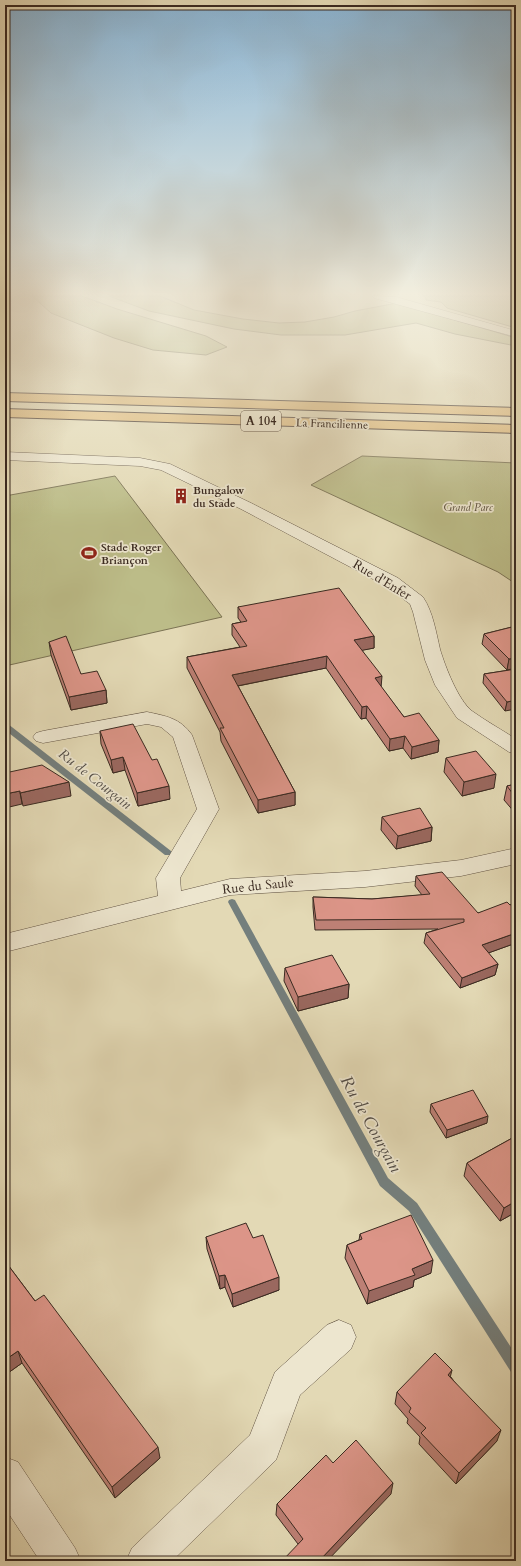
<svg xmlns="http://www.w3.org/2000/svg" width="521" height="1566" font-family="Cardo,serif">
<rect width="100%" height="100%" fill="#e3d9b5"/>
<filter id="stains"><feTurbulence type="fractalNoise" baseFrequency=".005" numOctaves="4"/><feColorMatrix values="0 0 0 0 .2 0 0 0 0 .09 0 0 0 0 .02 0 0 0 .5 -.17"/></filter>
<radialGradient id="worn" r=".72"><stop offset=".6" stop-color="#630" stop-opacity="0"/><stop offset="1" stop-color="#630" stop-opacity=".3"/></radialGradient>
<path fill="#bcbc88" stroke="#7b7354" d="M32,296H82L117,309L206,336L227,347L206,355L153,350L114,338L51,313Z
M109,296H160L194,310L243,319L279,323L305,322L334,317L355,311L397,303L516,338V346L455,334L416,323L345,335H281L234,329L149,311Z
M423,296H516V328L447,308L441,302L426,300L425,296Z
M362,456L516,463V584L498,572L311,485Z
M115,476L222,617L5,666V496Z"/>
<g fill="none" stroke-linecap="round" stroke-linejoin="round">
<path fill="#747f7d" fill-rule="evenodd" d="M5,724H8L171,851L172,853L171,855H165L5,730Z
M232,899L235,900L236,902L388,1178L417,1203L516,1355V1373L511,1372L409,1211L380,1186L228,902L229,900Z"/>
<defs>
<path id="minor" d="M373,296L396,297L516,331V337L374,298Z
M5,452L140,458L170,464L251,503L398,578L423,597C433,612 436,632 440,649C445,666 458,700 472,711C486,721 502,730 516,739V754L509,752L457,718L435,685L425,660L413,612L410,604L386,586L241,509L161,470L140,466L5,460Z
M147,712C166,716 180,718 192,735L219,809L180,878L181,891L230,879L365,871L461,860L516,848V864L461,876L365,887L230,895L5,952V934L158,896L156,878L197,809L173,737L161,727L147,724L43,743L36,741L33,737L36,733L43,731Z
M339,1320L351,1325L356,1337L351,1349L300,1395L276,1460L172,1561H126L132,1548L250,1435L275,1372L327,1325Z
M5,1457L18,1462L75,1548L81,1561H40L5,1508Z"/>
<path id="motorway" d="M5,393L516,408V416L5,401Z
M5,409L516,425V433L5,417Z"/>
</defs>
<use href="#minor" stroke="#645646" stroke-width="1"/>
<use href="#motorway" stroke="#3a2a21" stroke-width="2"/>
<use href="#minor" fill="#ede6cf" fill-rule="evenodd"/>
<use href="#motorway" fill="#e2bc7a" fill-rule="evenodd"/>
</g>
<path fill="#bd8075" stroke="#3a2a21" d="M238,607L374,636V648L362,650L381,687L404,717L439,740L438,752L411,759L403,748L389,751L366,718L361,719L326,668L238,686L295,792V805L258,813L221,741L220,732L187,668V657L240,647L232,635V624L241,622L238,618Z
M516,626L507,670L482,644L484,634Z
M49,642L81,674L106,690L107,703L71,710L51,655Z
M516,669L505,711L483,683L484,674Z
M100,731L170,799L138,806L125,770L113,773L101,744Z
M446,758L494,788L462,796L444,772Z
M516,784V814L504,800L507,786Z
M382,817L432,827L431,841L396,849L381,830Z
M416,876L478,913L510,905L516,903V943L488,953L498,964L495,975L460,988L424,943L426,933L438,929L315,930L313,907V897L372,899L422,895L415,886Z
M285,968L349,984L348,998L298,1011L284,981Z
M431,1104L487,1123L446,1138L430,1112Z
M516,1136V1212L500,1221L464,1176L467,1163Z
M360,1234L431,1273L414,1280L413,1287L367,1304L345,1258L347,1245L359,1240Z
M206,1237L253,1238L279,1290L233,1307L225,1287L220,1289L207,1249Z
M5,1261L35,1301L160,1458L115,1498L22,1363L8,1373L5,1369Z
M451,1377L497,1441L456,1484L419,1444L420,1437L407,1423L408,1419L395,1404L397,1392Z
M333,1463L391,1494L298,1544L276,1515L277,1504Z"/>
<path fill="#9a685f" stroke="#3a2a21" d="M374,636V648L354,652V640Z
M327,656L326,668L232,687V675Z
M516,658V668L507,670L509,659Z
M382,676L381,688L375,678Z
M106,690L107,703L71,710L69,697Z
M516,700V709L505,711L507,702Z
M367,706L366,718L361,719L362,707Z
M405,736L403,748L389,751L390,739Z
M439,740L438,752L411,759L412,747Z
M123,757L125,770L113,773L111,760Z
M496,774L494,788L462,796L464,782Z
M69,782L71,796L23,806L20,793Z
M169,786L170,799L138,806L137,793Z
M20,791L22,804L5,808V794Z
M295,792V805L258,813V800Z
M432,827L431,841L396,849L398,836Z
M516,933V943L480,956L482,945Z
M498,964L495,975L460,988L462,978Z
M349,984L348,998L298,1011V997Z
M488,1116L487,1123L446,1138L447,1130Z
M516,1201V1212L500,1221L504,1208Z
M433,1260L431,1273L414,1280L413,1287L367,1304L369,1291L412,1269Z
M225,1275V1287L220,1289L219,1276Z
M279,1277V1290L233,1307L232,1294Z
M18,1351L22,1363L8,1373L5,1364V1360Z
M452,1370L449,1382L448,1375Z
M501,1430L497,1441L456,1484L459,1473Z
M158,1447L160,1458L115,1498L112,1487Z
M393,1483L391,1494L327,1561H319Z"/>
<path fill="#dc9588" stroke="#3a2a21" d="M339,588L374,636L354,640L382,676L375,678L404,717L419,713L439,740L412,747L405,736L390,739L367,706L362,707L327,656L232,675L295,792L258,800L220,728H224L187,657L247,646L232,624L247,621L238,607Z
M516,626V658L509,659L484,634Z
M66,636L81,674L97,671L106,690L69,697L49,642Z
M516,669V700L507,702L484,674Z
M133,724L152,760L157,759L169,786L137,793L123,757L111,760L100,731Z
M476,751L496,774L464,782L446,758Z
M42,765L69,782L20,793V791L5,794V773Z
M516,784V798L507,786Z
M420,808L432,827L398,836L382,817Z
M442,872L478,913L507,902L510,905L516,903V933L482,945L498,964L462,978L426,933L464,922V919L316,920L313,897L372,899L430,894L416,876Z
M332,955L349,984L298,997L285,968Z
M473,1090L488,1116L447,1130L431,1104Z
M516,1136V1201L504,1208L467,1163Z
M411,1215L433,1260L412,1269L415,1275L369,1291L347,1245L362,1239L360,1234Z
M246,1223L253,1238L263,1235L279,1277L232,1294L225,1275L219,1276L206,1237Z
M5,1261L35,1301L44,1295L158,1447L112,1487L18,1351L5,1360Z
M435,1353L452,1370L448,1375L501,1430L459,1473L421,1433L426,1428L409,1412L411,1408L397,1392Z
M356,1440L393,1483L319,1561H282L303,1539L277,1504L326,1455L333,1463Z"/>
<linearGradient id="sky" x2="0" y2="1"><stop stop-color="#89b5d6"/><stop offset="0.57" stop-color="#f2eede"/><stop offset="1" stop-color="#f2eede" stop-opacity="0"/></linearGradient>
<rect width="521" height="515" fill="url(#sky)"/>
<defs>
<symbol id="building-bare" viewBox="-9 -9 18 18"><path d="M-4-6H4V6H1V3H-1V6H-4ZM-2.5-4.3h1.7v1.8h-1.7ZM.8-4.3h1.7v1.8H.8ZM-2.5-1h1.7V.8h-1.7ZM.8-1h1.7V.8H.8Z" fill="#8f2418" stroke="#ede6cf" stroke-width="2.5" paint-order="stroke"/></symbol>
<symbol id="stadium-bare" viewBox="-9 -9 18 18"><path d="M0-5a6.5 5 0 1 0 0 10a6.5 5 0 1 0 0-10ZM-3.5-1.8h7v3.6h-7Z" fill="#8f2418" stroke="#ede6cf" stroke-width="2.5" paint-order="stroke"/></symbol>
</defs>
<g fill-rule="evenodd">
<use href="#building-bare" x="170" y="485" width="22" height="22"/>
<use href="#stadium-bare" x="78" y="542" width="22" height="22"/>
</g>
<g text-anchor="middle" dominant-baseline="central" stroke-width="3.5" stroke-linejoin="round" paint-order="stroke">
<g font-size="11" fill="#3a2a21" stroke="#ede6cf">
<text transform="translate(332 424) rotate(2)">La Francilienne</text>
</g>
<g font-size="11" font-weight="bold" fill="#3a2a21" stroke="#ede6cf" text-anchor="start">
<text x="193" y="490">Bungalow<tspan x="193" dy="13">du Stade</tspan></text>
<text x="101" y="547">Stade Roger<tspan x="101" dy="13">Briançon</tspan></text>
</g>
<g font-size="11" font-style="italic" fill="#5a4e3b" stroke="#ede6cf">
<text x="468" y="507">Grand Parc</text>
</g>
<rect fill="#ede6cf" stroke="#706255" stroke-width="1" x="241" y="411" width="40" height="20" rx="3"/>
<g font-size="12" font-weight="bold" fill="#3a2a21">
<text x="261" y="421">A 104</text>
</g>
<g font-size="13" fill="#3a2a21" stroke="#ede6cf">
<text transform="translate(382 580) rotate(31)">Rue d'Enfer</text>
<text transform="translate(258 886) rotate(-6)">Rue du Saule</text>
</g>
<g font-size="14" font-style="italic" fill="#524d47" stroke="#ede6cf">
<text transform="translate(95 779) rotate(38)">Ru de Courgain</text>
</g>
<g font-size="17" font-style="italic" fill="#524d47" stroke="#ede6cf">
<text transform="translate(371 1124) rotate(61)">Ru de Courgain</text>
</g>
</g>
<rect width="521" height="1566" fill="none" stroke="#e3d9b5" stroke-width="20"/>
<rect x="6" y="6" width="509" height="1554" fill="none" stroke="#3a2a21" stroke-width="2"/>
<rect x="10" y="10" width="501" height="1546" fill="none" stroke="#3a2a21"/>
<rect width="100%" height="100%" filter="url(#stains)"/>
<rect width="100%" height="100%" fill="url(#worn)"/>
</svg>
